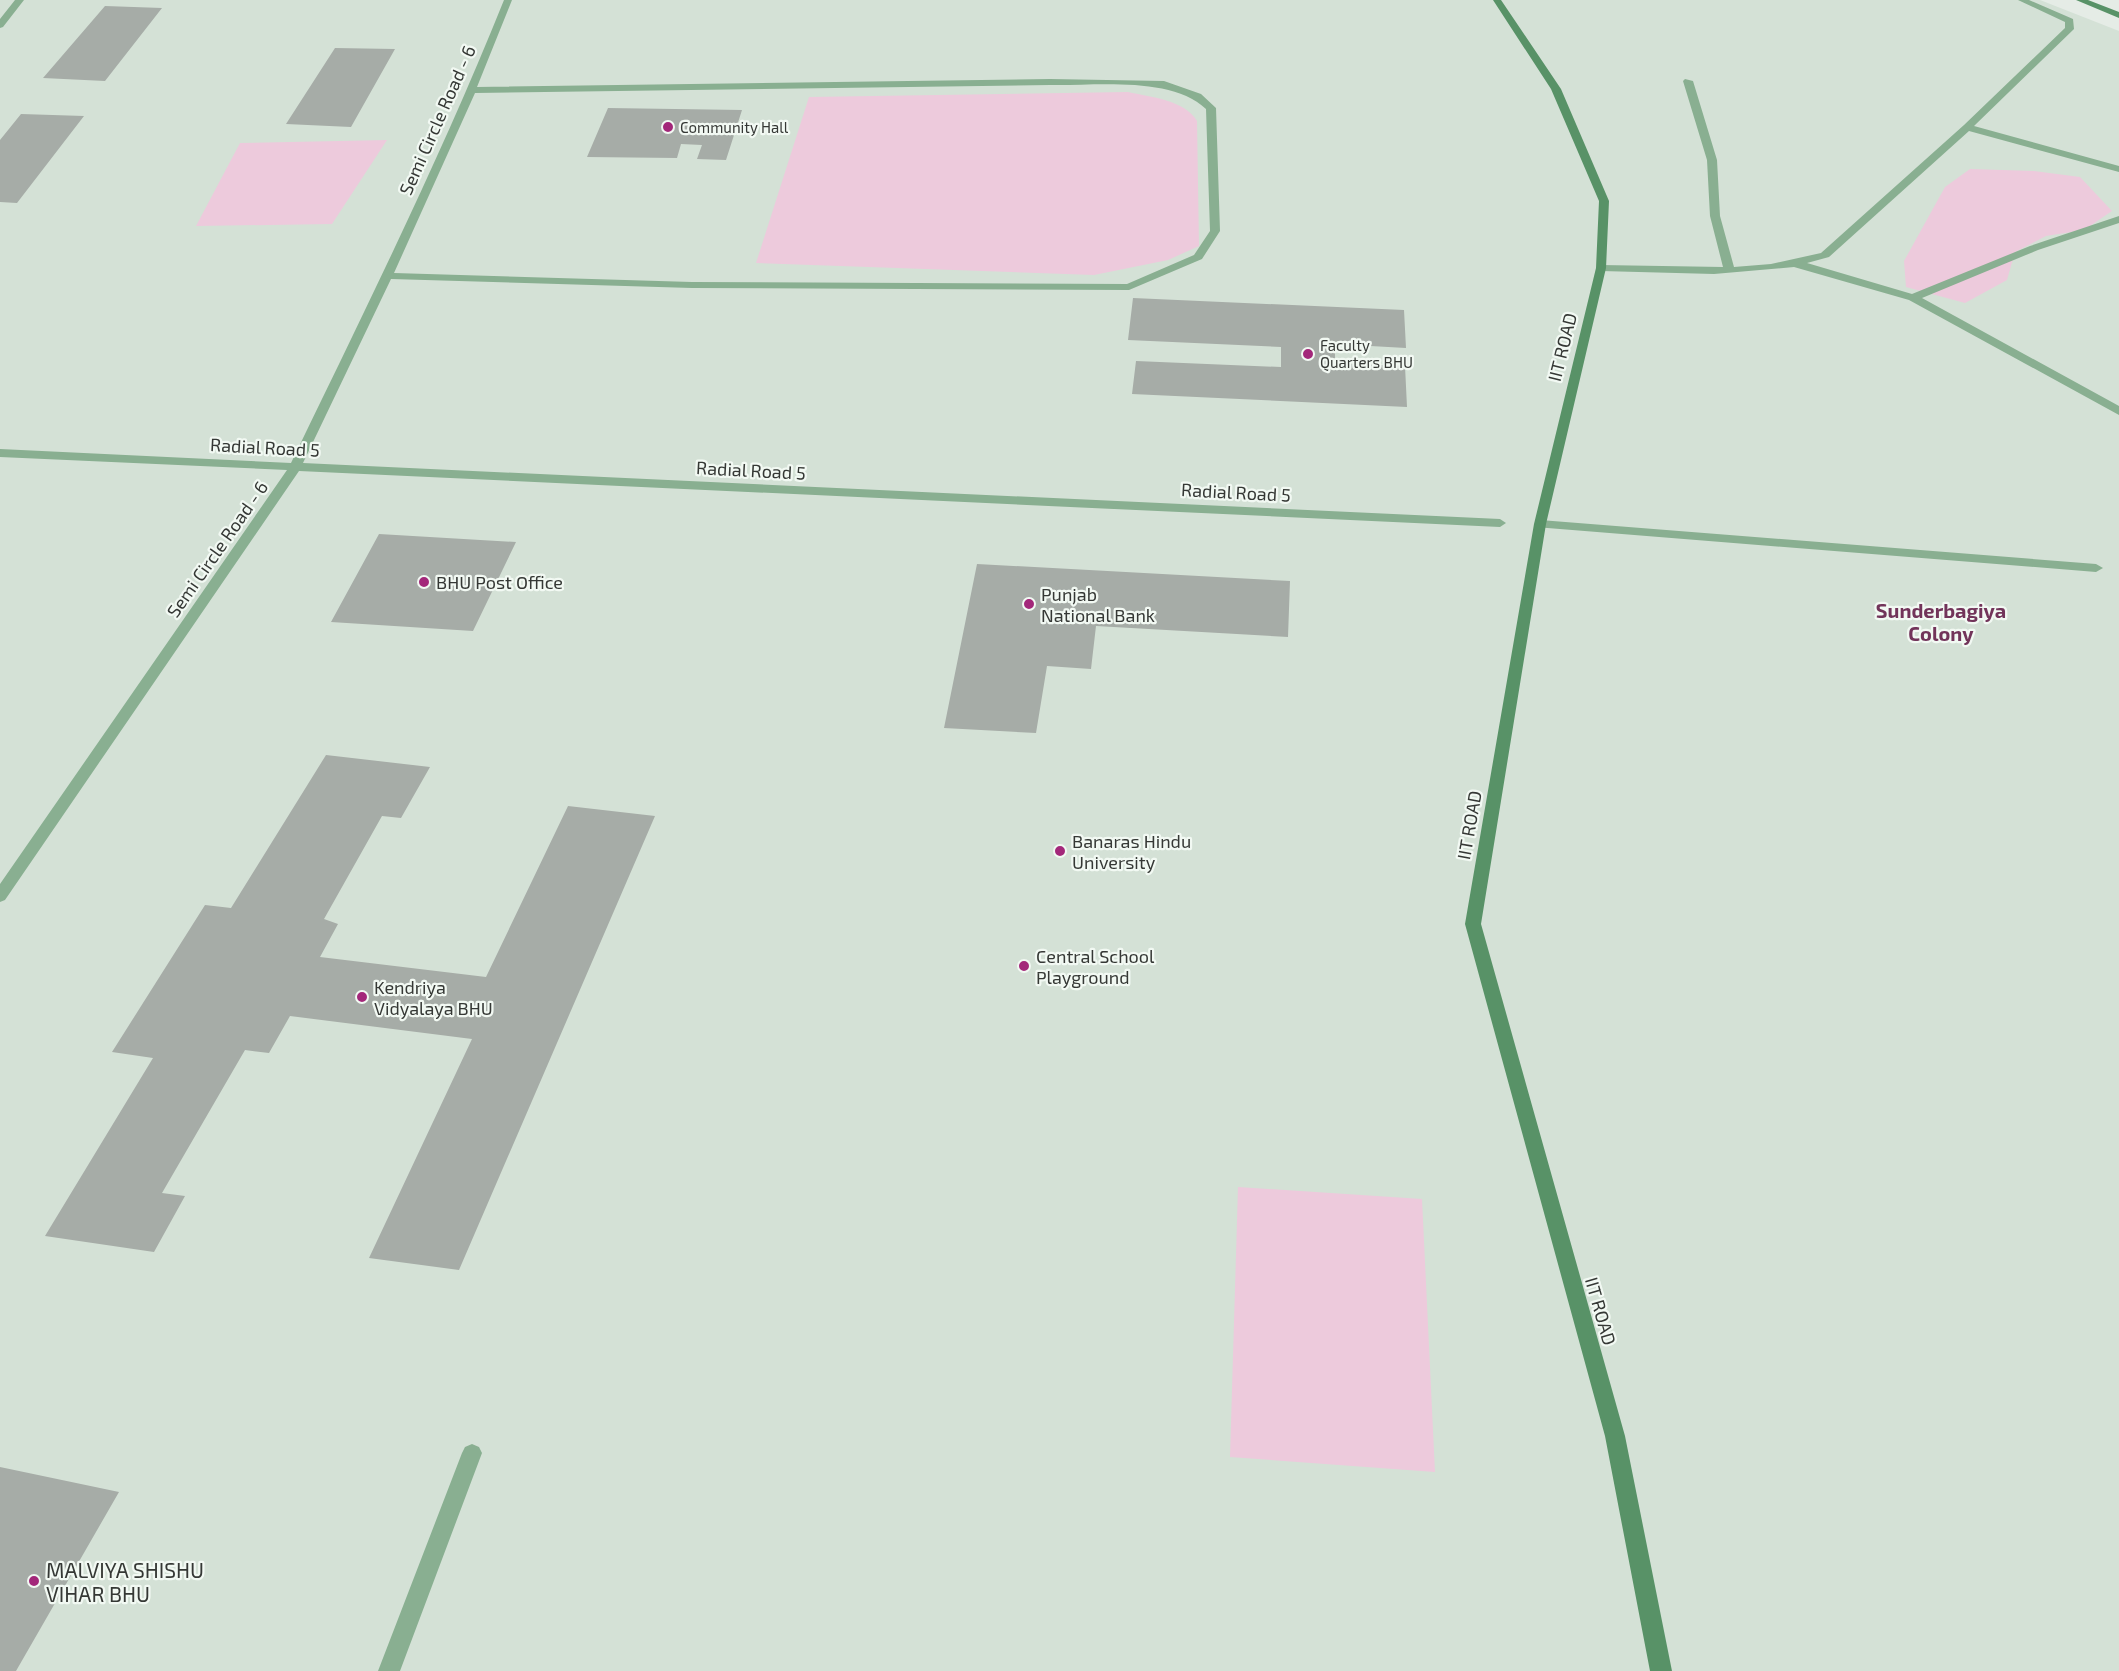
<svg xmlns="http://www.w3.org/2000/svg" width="2119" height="1671" font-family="'Exo 2',sans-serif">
<rect width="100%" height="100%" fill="#e5ece6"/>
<path fill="#d4e1d6" d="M0,0H2040L2119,31V1671H0Z"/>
<path fill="#edcadc" d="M1128,92C1150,97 1185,100 1197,121L1199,246L1168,260L1094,275L756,263L809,97Z
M387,140L332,224L196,226L240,143Z
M1970,169L2034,171L2080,177L2112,211L2084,230L2046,236L2015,252L2007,280L1965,303L1906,287L1904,261L1945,187Z
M1238,1187L1422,1199L1435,1472L1230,1457Z"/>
<path fill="#a6aca7" d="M105,6L162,8L105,81L43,78Z
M335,48L395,49L351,127L286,124Z
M608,108L742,110L726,160L697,159L702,145L681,144L677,158L587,157Z
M21,114L84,116L17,203L0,202V140Z
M1133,298L1404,310L1406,348L1335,344V363L1405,366L1407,407L1132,394L1136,361L1281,367V347L1128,340Z
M379,534L516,542L473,631L331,622Z
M977,564L1290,581L1288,637L1096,626L1091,669L1047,666L1036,733L944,728Z
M326,755L430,767L401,818L382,816L324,919L338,924L320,957L486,977L568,806L655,816L459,1270L369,1258L472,1039L290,1016L269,1053L245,1050L162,1193L185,1196L154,1252L45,1236L153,1058L112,1052L205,905L231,908Z
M0,1467L119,1492L16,1671H0Z"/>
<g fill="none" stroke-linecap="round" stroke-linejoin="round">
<path fill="#89af91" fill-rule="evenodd" d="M15,0H24L3,27L0,28V19Z
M504,0H512L477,87L1050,79L1164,81L1201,94L1216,108L1220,231L1202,259L1129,290L692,288L391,279L303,463L1500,519L1506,523L1500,527L299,471L5,900L0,902V884L287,470L0,457V449L291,463C365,310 441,157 504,0ZM1050,85C1096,86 1171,76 1206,109L1210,231L1194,255L1127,284L692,282L394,273L475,93Z
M2018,0H2029L2073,19L2074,29L1974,126L2119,166V172L1969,131L1829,257L1807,263L1912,294L2030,246L2119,216V223L2038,250L1922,298L2119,406V415L1909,300L1794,267L1714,274L1601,271L1596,268L1601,265L1723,267L1710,216L1707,160L1683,81L1685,79L1693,81L1717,160L1720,216L1734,267L1771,264L1821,253L1964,125L2065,28V22Z
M1540,520L2096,564L2103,568L2096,572L1535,527V521Z
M472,1444L479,1447L482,1453L400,1671H378L462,1453L465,1447Z"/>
<path fill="#589267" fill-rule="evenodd" d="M1493,0H1501L1561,89L1609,201L1606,268L1546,524L1481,924L1625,1436L1672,1671H1650L1605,1436L1465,924L1534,524L1596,268L1599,201L1551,89Z
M2076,0H2088L2119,12V18Z"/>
</g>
<g fill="#a3277a" stroke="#f2f9f3" stroke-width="2">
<circle cx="668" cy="127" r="6"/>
<circle cx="1308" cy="354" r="6"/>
<circle cx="424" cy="582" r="6"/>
<circle cx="1029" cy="604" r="6"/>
<circle cx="1060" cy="851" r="6"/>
<circle cx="1024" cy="966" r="6"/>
<circle cx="362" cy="997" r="6"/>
<circle cx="34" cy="1581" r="6"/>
</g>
<g text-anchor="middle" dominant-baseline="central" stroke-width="4.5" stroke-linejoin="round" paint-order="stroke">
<g font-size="15" fill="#353835" stroke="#f2f9f3" text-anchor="start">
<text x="680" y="127">Community Hall</text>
<text x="1320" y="345">Faculty<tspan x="1320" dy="17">Quarters BHU</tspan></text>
</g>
<g font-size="18" fill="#353835" stroke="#f2f9f3">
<text transform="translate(437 120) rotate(-66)">Semi Circle Road - 6</text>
<text transform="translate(1562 347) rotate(-76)">IIT ROAD</text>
<text transform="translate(265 447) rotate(3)">Radial Road 5</text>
<text transform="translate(751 470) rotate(3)">Radial Road 5</text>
<text transform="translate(1236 492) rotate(3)">Radial Road 5</text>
<text transform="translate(217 549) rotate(-55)">Semi Circle Road - 6</text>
<text transform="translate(1469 825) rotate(-80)">IIT ROAD</text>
<text transform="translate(1601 1311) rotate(74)">IIT ROAD</text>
</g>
<g font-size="18" fill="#353835" stroke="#f2f9f3" text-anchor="start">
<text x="436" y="582">BHU Post Office</text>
<text x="1041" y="594">Punjab<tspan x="1041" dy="21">National Bank</tspan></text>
<text x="1072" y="841">Banaras Hindu<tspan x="1072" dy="21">University</tspan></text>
<text x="1036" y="956">Central School<tspan x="1036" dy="21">Playground</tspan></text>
<text x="374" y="987">Kendriya<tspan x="374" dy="21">Vidyalaya BHU</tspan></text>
</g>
<g font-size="20" font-weight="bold" fill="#72345a" stroke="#f2f9f3">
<text x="1941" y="610">Sunderbagiya<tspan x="1941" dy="23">Colony</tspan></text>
</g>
<g font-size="21" fill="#353835" stroke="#f2f9f3" text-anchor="start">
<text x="46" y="1569">MALVIYA SHISHU<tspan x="46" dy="24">VIHAR BHU</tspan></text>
</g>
</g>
</svg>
